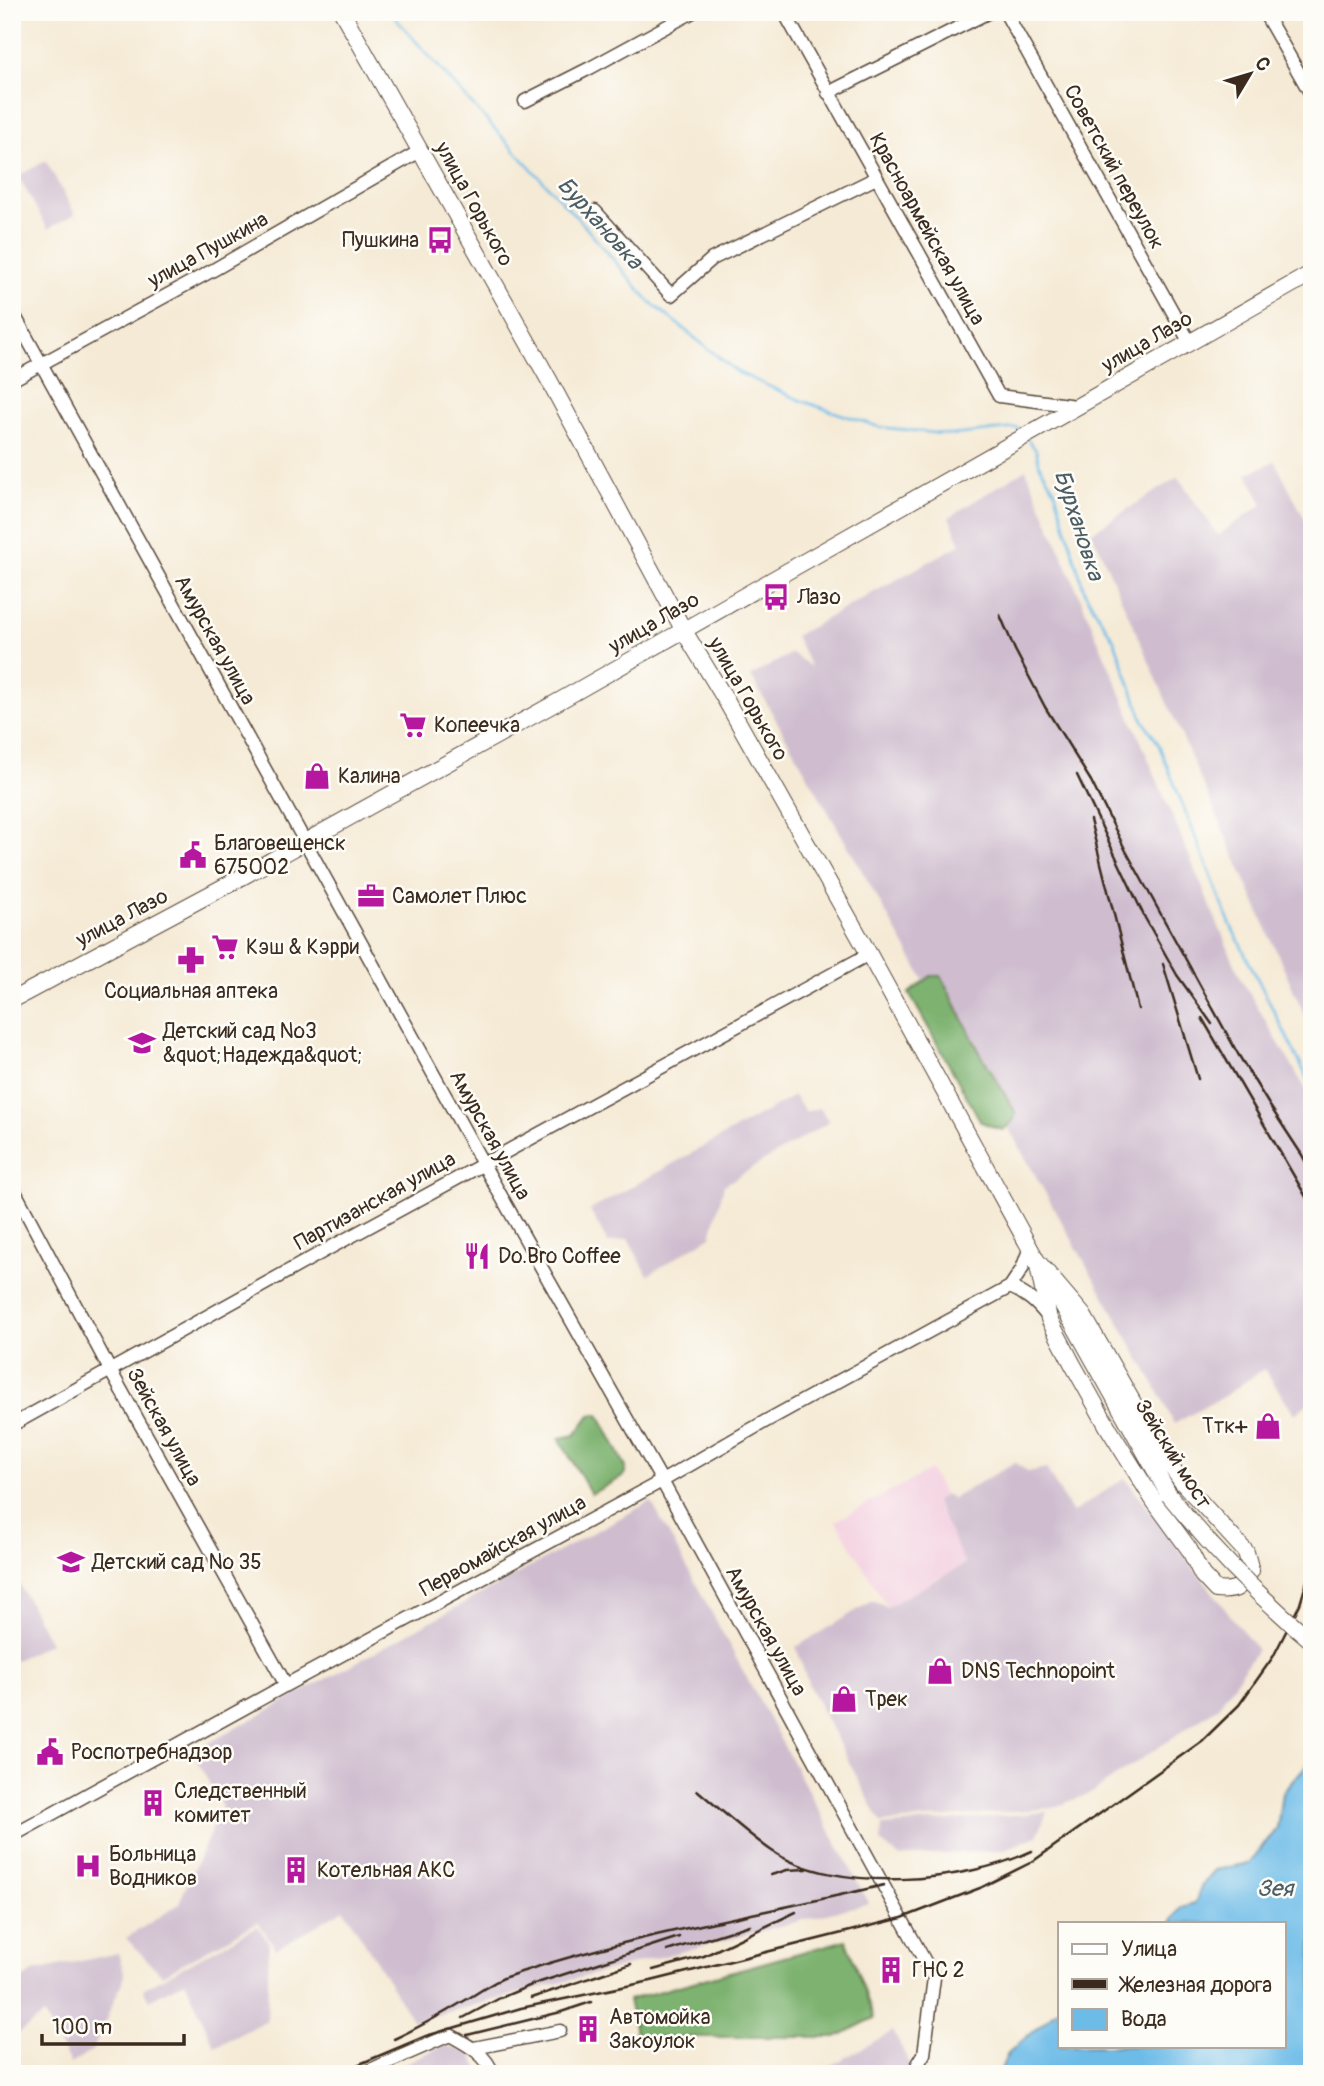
<svg xmlns="http://www.w3.org/2000/svg" width="1324" height="2086" font-family="Pangolin,sans-serif">
<rect width="100%" height="100%" fill="#fdfcf7"/>
<filter id="ink" filterUnits="userSpaceOnUse"><feTurbulence type="fractalNoise" baseFrequency=".0143" numOctaves="2"/><feDisplacementMap in="SourceGraphic" scale="14" xChannelSelector="R" yChannelSelector="G"/><feConvolveMatrix kernelMatrix="1 2 1 2 8 2 1 2 1" color-interpolation-filters="sRGB"/></filter>
<filter id="wash" filterUnits="userSpaceOnUse"><feTurbulence type="fractalNoise" baseFrequency=".00686" numOctaves="4" result="noise"/><feDisplacementMap in="SourceGraphic" scale="28" xChannelSelector="R" yChannelSelector="G"/><feGaussianBlur stdDeviation="1.57" result="paint"/><feColorMatrix in="noise" values="0 0 0 0 0 0 0 0 0 0 0 0 0 0 0 0 0 1.4 0 .05"/><feComposite in="paint" operator="in"/></filter>
<g filter="url(#wash)">
<rect width="100%" height="100%" fill="#f5ead5"/>
<path fill="#f3cfe0" d="M930,1470L944,1495L935,1501L966,1563L887,1607L836,1521Z"/>
<path fill="#cfbdcf" d="M46,161L75,214L48,229L18,176Z
M1275,461L1312,533V1032L1092,532L1178,477L1218,535L1263,504L1247,474Z
M1026,469L1241,979L1312,1100V1400L1295,1414L1264,1369L1224,1396L1174,1424L1161,1396L751,676L792,653L811,667L795,636L961,544L949,517Z
M794,1096L805,1112L820,1108L829,1122L724,1185L711,1236L648,1275L628,1239L608,1243L590,1210Z
M1015,1462L1028,1472L1046,1468L1072,1513L1125,1478L1257,1650L1218,1707L1091,1793L1052,1808L881,1823L809,1686L796,1647L872,1601L887,1607L965,1564L935,1501L944,1495H948L952,1499Z
M651,1501L869,1903L413,2021L344,1909L276,1949L258,1922L162,1975L126,1938L178,1905L222,1806L192,1752Z
M12,1570L50,1643L12,1662Z
M1047,1812L1037,1836L1003,1850L899,1857L881,1842L882,1826Z
M258,1926L269,1943L267,2020L215,2047L185,1981L149,2000L143,1989Z
M118,1953L125,1975L93,2050L70,2064L44,2015L17,2034L12,2027V1985L35,1971Z
M893,2031L911,2066L904,2074H816Z
M445,2045L471,2054L481,2074H381Z"/>
<path fill="#7db26f" stroke="#5c6e46" stroke-width="2" d="M931,976H941L978,1049L1016,1113L1013,1121L1003,1130L981,1122L909,993Z
M597,1414L600,1416L626,1467L625,1474L621,1478L591,1494L559,1438L575,1435L590,1415Z
M846,1940L874,2018L836,2037H636L628,2000Z"/>
<path fill="#6dbce8" stroke="#547383" stroke-width="2" d="M1312,1759V2074H999L1008,2053L1060,2008V2046H1284V1923H1171L1181,1907L1195,1903L1202,1885L1215,1870L1249,1863L1277,1829L1282,1793Z"/>
<g fill="none" stroke-linecap="round" stroke-linejoin="round">
<path stroke="#6dbce8" stroke-width="2.5" d="M390,12L467,99L582,223L649,301L737,372L802,401L879,427L952,435L1017,428L1021,433
M1028,440L1036,450L1040,466L1055,491L1085,593L1115,642L1143,720L1158,743L1231,926L1312,1087"/>
</g>
</g>
<g filter="url(#ink)">
<g fill="none" stroke-linecap="round" stroke-linejoin="round">
<defs>
<path id="minor" d="M784,12L999,396L1076,406
M1005,12L1189,341
M1264,12L1312,96
M828,93L989,12
M525,101L590,68L693,12
M595,211L671,295L712,259L876,178
M12,311L483,1164L662,1481L934,1978L924,2054L912,2074
M12,380L215,269L420,151
M12,1186L110,1370L286,1685
M1010,1287C1026,1294 1036,1302 1047,1316
M12,1425L326,1250L869,954
M12,1836L286,1685L662,1481L766,1421L1010,1287L1022,1269L1030,1247
M474,2048L560,2031
M361,2074L450,2035C468,2045 486,2054 493,2074"/>
<path id="major" d="M342,12L549,380L684,631L724,697L869,954L1037,1261L1083,1315L1163,1455L1182,1482L1246,1552L1251,1571C1241,1588 1236,1592 1216,1590L1202,1575L1189,1549L1154,1501L1109,1429L1072,1363L1049,1319L1037,1261
M12,1000L229,884L561,700L1312,273
M1056,1293L1169,1495"/>
</defs>
<use href="#minor" stroke="#574739" stroke-width="15"/>
<use href="#major" stroke="#574739" stroke-width="18"/>
<use href="#minor" stroke="#fff" stroke-width="12"/>
<use href="#major" stroke="#fff" stroke-width="16"/>
<path stroke="#3b2a1e" stroke-width="2.5" d="M1000,615L1015,650L1045,707L1091,781L1126,851L1238,1054L1268,1103L1302,1155L1312,1174
M1077,775L1145,918L1177,975L1212,1024
M1090,820L1138,1009
M1163,964L1198,1079
M1202,1018L1312,1207
M697,1790C721,1810 746,1833 772,1851C836,1894 965,1883 1032,1851
M771,1875L787,1870L807,1869
M667,1951L750,1925
M653,1970L704,1956L796,1912
M531,1998L631,1964
M463,2018L500,1998L534,1984L679,1937
M467,2035L561,2012L591,2002
M394,2039C420,2027 444,2013 469,1998C481,1991 493,1982 506,1977C629,1935 758,1915 884,1885
M336,2074L426,2036L521,2008L651,1981L902,1918L980,1888L1032,1862L1202,1741L1239,1705L1273,1657L1300,1604L1312,1564"/>
<defs>
<path id="major-bridge" d="M1169,1495C1212,1549 1259,1597 1312,1641"/>
</defs>
<use href="#major-bridge" stroke="#574739" stroke-width="18" stroke-linecap="butt"/>
<use href="#major-bridge" stroke="#fff" stroke-width="16"/>
</g>
</g>
<defs>
<symbol id="bus-bare" viewBox="-9 -9 18 18"><path d="M-5-6H5V4H4V6H2V4H-2V6H-4V4H-5ZM-3.5-4V0h7V-4ZM-3.5 1.2v1.5H-2V1.2ZM2 1.2v1.5H3.5V1.2Z" fill="#b5179e" stroke="#fdfcf7" stroke-width="2.5" paint-order="stroke"/></symbol>
<symbol id="supermarket-bare" viewBox="-9 -9 18 18"><path d="M-6-5.5h2.5l.6 2H6L4.5 2H-2.5L-4.4-4H-6ZM-1.5 3.2a1.3 1.3 0 1 0 .1 0ZM3 3.2a1.3 1.3 0 1 0 .1 0Z" fill="#b5179e" stroke="#fdfcf7" stroke-width="2.5" paint-order="stroke"/></symbol>
<symbol id="shop-bare" viewBox="-9 -9 18 18"><path d="M-5-2.5h2.3a2.7 3.5 0 0 1 5.4 0H5L5.5 6h-11ZM-1.5-2.5h3a1.5 2.3 0 0 0-3 0Z" fill="#b5179e" stroke="#fdfcf7" stroke-width="2.5" paint-order="stroke"/></symbol>
<symbol id="civic-bare" viewBox="-9 -9 18 18"><path d="M-.6-6.5H3V-4.5H.6V-3L4-1V1h2V6H-6V1h2V-1L-.6-3ZM-1.2 2.5V6h2.4V2.5Z" fill="#b5179e" stroke="#fdfcf7" stroke-width="2.5" paint-order="stroke"/></symbol>
<symbol id="office-bare" viewBox="-9 -9 18 18"><path d="M-6-3h4V-5.5h4V-3h4V5H-6ZM-1-4.5V-3h2v-1.5ZM-6 0V1H6V0Z" fill="#b5179e" stroke="#fdfcf7" stroke-width="2.5" paint-order="stroke"/></symbol>
<symbol id="pharmacy-bare" viewBox="-9 -9 18 18"><path d="M-2-6h4v4h4v4h-4v4h-4v-4h-4v-4h4Z" fill="#b5179e" stroke="#fdfcf7" stroke-width="2.5" paint-order="stroke"/></symbol>
<symbol id="school-bare" viewBox="-9 -9 18 18"><path d="M0-5L7-2L0 1L-7-2ZM-4 1L0 2.5L4 1V4Q0 6-4 4Z" fill="#b5179e" stroke="#fdfcf7" stroke-width="2.5" paint-order="stroke"/></symbol>
<symbol id="restaurant-bare" viewBox="-9 -9 18 18"><path d="M-5-6h1v4h1v-4h1v4h1v-4h1v5L-1.5 .5V6h-2V.5L-5-1ZM5-6V6H3V1.5H1.5Q1.5-4 5-6Z" fill="#b5179e" stroke="#fdfcf7" stroke-width="2.5" paint-order="stroke"/></symbol>
<symbol id="building-bare" viewBox="-9 -9 18 18"><path d="M-4-6H4V6H1V3H-1V6H-4ZM-2.5-4.3h1.7v1.8h-1.7ZM.8-4.3h1.7v1.8H.8ZM-2.5-1h1.7V.8h-1.7ZM.8-1h1.7V.8H.8Z" fill="#b5179e" stroke="#fdfcf7" stroke-width="2.5" paint-order="stroke"/></symbol>
<symbol id="hospital-bare" viewBox="-9 -9 18 18"><path d="M-5-5h3v3.5h4V-5h3V5h-3V1.5h-4V5h-3Z" fill="#b5179e" stroke="#fdfcf7" stroke-width="2.5" paint-order="stroke"/></symbol>
</defs>
<g fill-rule="evenodd">
<use href="#bus-bare" x="421" y="221" width="38" height="38"/>
<use href="#bus-bare" x="757" y="578" width="38" height="38"/>
<use href="#supermarket-bare" x="394" y="706" width="38" height="38"/>
<use href="#shop-bare" x="298" y="757" width="38" height="38"/>
<use href="#civic-bare" x="174" y="836" width="38" height="38"/>
<use href="#office-bare" x="352" y="877" width="38" height="38"/>
<use href="#supermarket-bare" x="206" y="928" width="38" height="38"/>
<use href="#pharmacy-bare" x="172" y="941" width="38" height="38"/>
<use href="#school-bare" x="123" y="1024" width="38" height="38"/>
<use href="#restaurant-bare" x="458" y="1237" width="38" height="38"/>
<use href="#shop-bare" x="1249" y="1407" width="38" height="38"/>
<use href="#school-bare" x="52" y="1543" width="38" height="38"/>
<use href="#shop-bare" x="921" y="1652" width="38" height="38"/>
<use href="#shop-bare" x="825" y="1680" width="38" height="38"/>
<use href="#civic-bare" x="31" y="1733" width="38" height="38"/>
<use href="#building-bare" x="134" y="1784" width="38" height="38"/>
<use href="#hospital-bare" x="69" y="1847" width="38" height="38"/>
<use href="#building-bare" x="277" y="1851" width="38" height="38"/>
<use href="#building-bare" x="872" y="1951" width="38" height="38"/>
<use href="#building-bare" x="569" y="2010" width="38" height="38"/>
</g>
<g text-anchor="middle" dominant-baseline="central" stroke-width="5" stroke-linejoin="round" paint-order="stroke">
<g font-size="21" fill="#3b2a1e" stroke="#fdfcf7">
<text transform="translate(1114 167) rotate(61)">Советский переулок</text>
<text transform="translate(474 204) rotate(61)">улица Горького</text>
<text transform="translate(927 229) rotate(61)">Красноармейская улица</text>
<text transform="translate(208 250) rotate(-29)">улица Пушкина</text>
<text transform="translate(1147 342) rotate(-30)">улица Лазо</text>
<text transform="translate(654 623) rotate(-30)">улица Лазо</text>
<text transform="translate(215 640) rotate(61)">Амурская улица</text>
<text transform="translate(748 699) rotate(60)">улица Горького</text>
<text transform="translate(122 918) rotate(-28)">улица Лазо</text>
<text transform="translate(490 1135) rotate(61)">Амурская улица</text>
<text transform="translate(375 1201) rotate(-29)">Партизанская улица</text>
<text transform="translate(164 1427) rotate(61)">Зейская улица</text>
<text transform="translate(1173 1454) rotate(58)">Зейский мост</text>
<text transform="translate(503 1546) rotate(-29)">Первомайская улица</text>
<text transform="translate(766 1631) rotate(61)">Амурская улица</text>
</g>
<g font-size="21" fill="#3b2a1e" stroke="#fdfcf7" text-anchor="start">
<text x="419" y="240" text-anchor="end">Пушкина</text>
<text x="797" y="597">Лазо</text>
<text x="434" y="725">Копеечка</text>
<text x="338" y="776">Калина</text>
<text x="214" y="843">Благовещенск<tspan x="214" dy="24">675002</tspan></text>
<text x="392" y="896">Самолет Плюс</text>
<text x="246" y="947">Кэш &amp; Кэрри</text>
<text x="191" y="991" text-anchor="middle">Социальная аптека</text>
<text x="163" y="1031">Детский сад №3<tspan x="163" dy="24">&amp;quot;Надежда&amp;quot;</tspan></text>
<text x="498" y="1256">Do.Bro Coffee</text>
<text x="1247" y="1426" text-anchor="end">Ттк+</text>
<text x="92" y="1562">Детский сад № 35</text>
<text x="961" y="1671">DNS Technopoint</text>
<text x="865" y="1699">Трек</text>
<text x="71" y="1752">Роспотребнадзор</text>
<text x="174" y="1791">Следственный<tspan x="174" dy="24">комитет</tspan></text>
<text x="109" y="1854">Больница<tspan x="109" dy="24">Водников</tspan></text>
<text x="317" y="1870">Котельная АКС</text>
<text x="912" y="1970">ГНС 2</text>
<text x="609" y="2017">Автомойка<tspan x="609" dy="24">Закоулок</tspan></text>
</g>
<g font-size="23" font-style="italic" fill="#4c5d65" stroke="#fdfcf7">
<text transform="translate(600 223) rotate(48)">Бурхановка</text>
<text transform="translate(1079 525) rotate(72)">Бурхановка</text>
<text x="1275" y="1888">Зея</text>
</g>
</g>
<rect width="1324" height="2086" fill="none" stroke="#fdfcf7" stroke-width="42"/>
<rect x="1058" y="1922" width="228" height="126" fill="#fdfcf7" stroke="#afa8a0" stroke-width="2"/>
<rect x="1072" y="1944" width="35" height="10" fill="#ffffff" stroke="#afa8a0" stroke-width="2"/>
<text x="1121" y="1956" font-size="21" fill="#3b2a1e">Улица</text>
<rect x="1072" y="1979" width="35" height="10" fill="#3b2a1e" stroke="#afa8a0" stroke-width="2"/>
<text x="1121" y="1992" font-size="21" fill="#3b2a1e">Железная дорога</text>
<rect x="1072" y="2009" width="35" height="21" fill="#6dbce8" stroke="#afa8a0" stroke-width="2"/>
<text x="1121" y="2026" font-size="21" fill="#3b2a1e">Вода</text>
<g transform="translate(1250 74) rotate(52)" stroke="#fdfcf7" stroke-width="5" paint-order="stroke">
<path d="M0-5L12 26L0 18L-12 26Z" fill="#3b2a1e"/>
<text y="-10" font-size="19" font-weight="bold" text-anchor="middle" fill="#3b2a1e">С</text>
</g>
<path d="M42 2034v10h142v-10" fill="none" stroke="#3b2a1e" stroke-width="3.5"/>
<text x="52" y="2034" font-size="21" fill="#3b2a1e" stroke="#fdfcf7" stroke-width="5" paint-order="stroke">100 m</text>
</svg>
